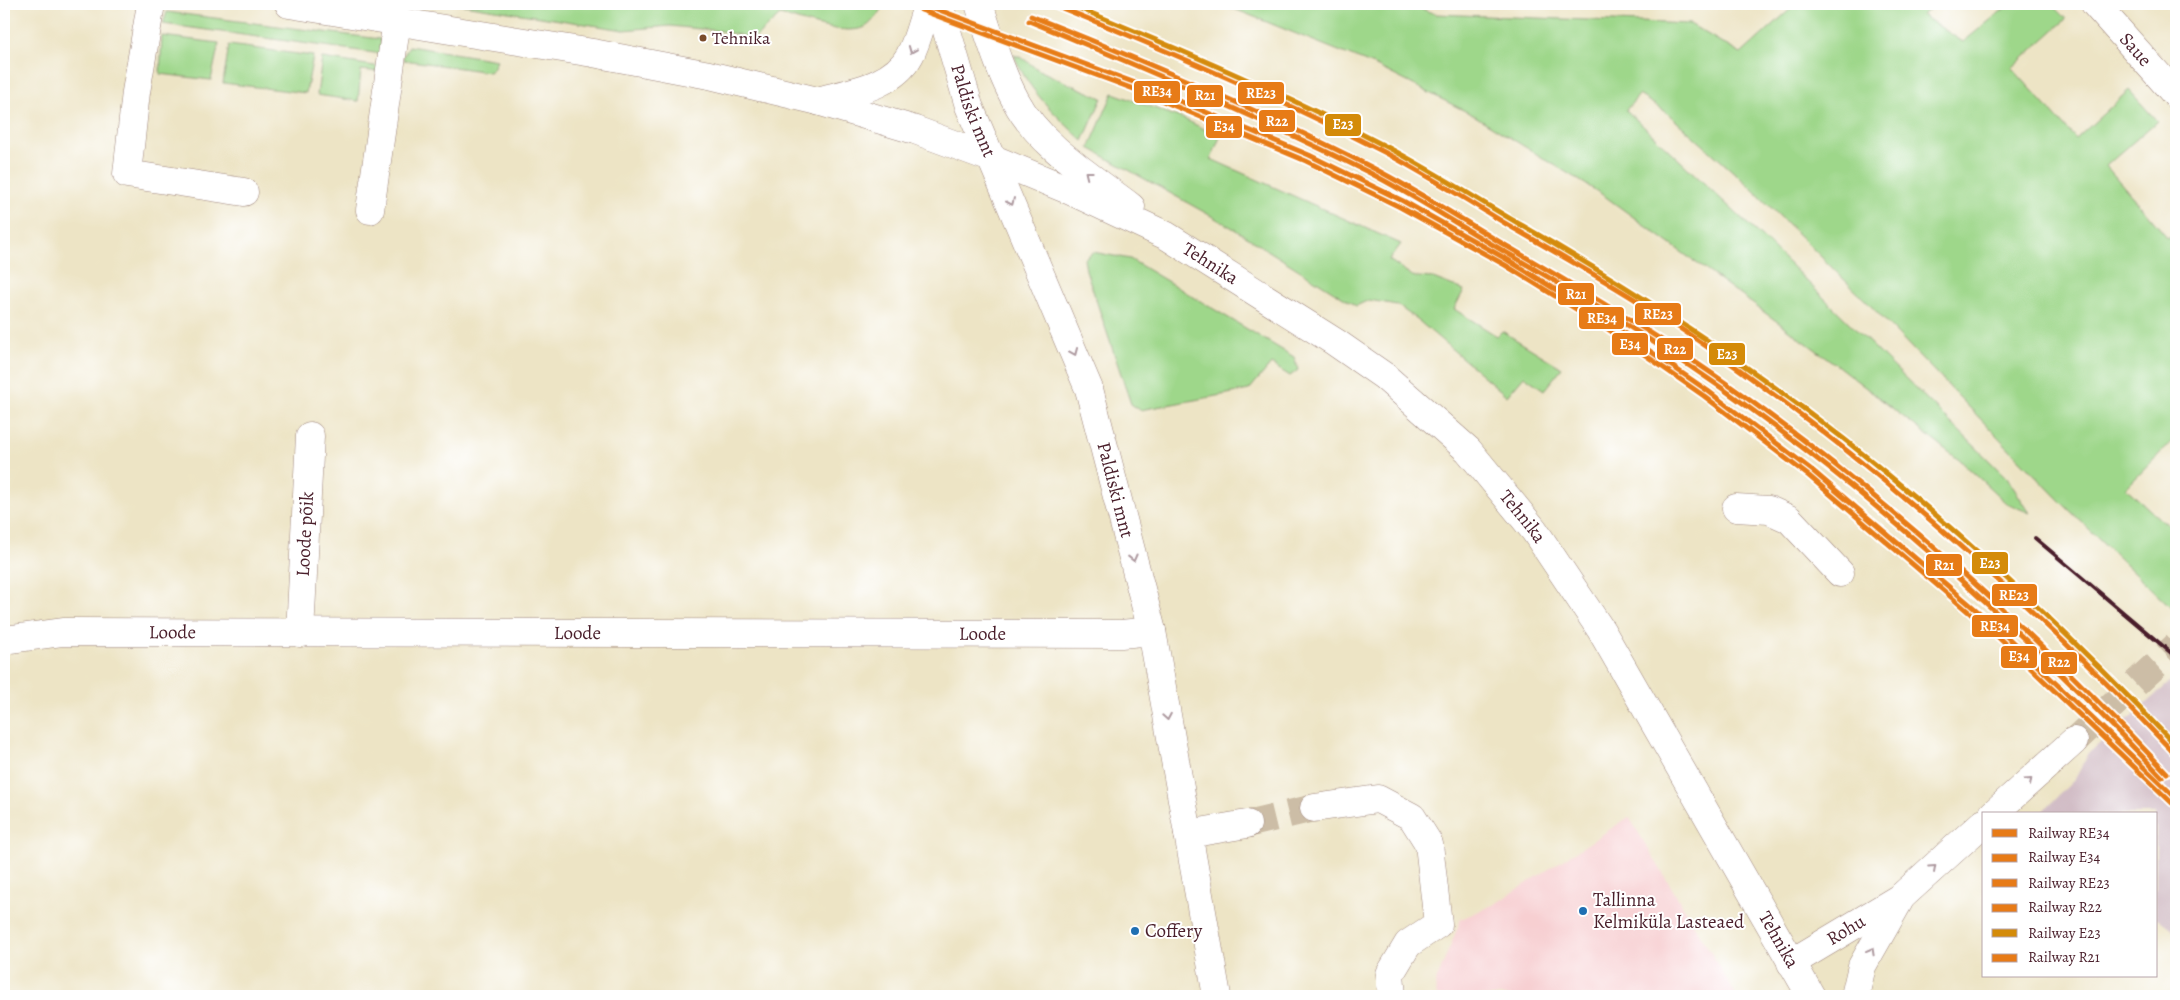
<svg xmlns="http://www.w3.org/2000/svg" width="2180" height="1000" font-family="Alegreya,serif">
<rect width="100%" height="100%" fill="#fff"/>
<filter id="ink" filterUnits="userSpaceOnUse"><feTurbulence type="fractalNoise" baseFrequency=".02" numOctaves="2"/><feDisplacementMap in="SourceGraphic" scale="10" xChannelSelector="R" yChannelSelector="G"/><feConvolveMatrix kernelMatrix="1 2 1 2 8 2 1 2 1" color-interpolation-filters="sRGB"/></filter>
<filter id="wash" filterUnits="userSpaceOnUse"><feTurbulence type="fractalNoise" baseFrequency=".0096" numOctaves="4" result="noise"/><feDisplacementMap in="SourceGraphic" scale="20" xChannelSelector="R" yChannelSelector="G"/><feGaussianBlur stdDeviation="1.12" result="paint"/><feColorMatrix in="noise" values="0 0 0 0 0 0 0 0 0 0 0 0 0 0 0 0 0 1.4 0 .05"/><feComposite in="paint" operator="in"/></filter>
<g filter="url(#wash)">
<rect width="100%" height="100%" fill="#ede4c5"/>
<path fill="#f7cfd1" d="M1629,817L1737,996H1437L1435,984L1461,919L1495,904Z"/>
<path fill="#d2bdc6" d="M2176,677V932L2156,917V814H2040L2075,779L2089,753Z"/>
<path fill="#9ed78a" stroke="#747b5a" d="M457,4H870L882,8C877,15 871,25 863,28C840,35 803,21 780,15L755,38L720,31L670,26L624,30Z
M1222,4H1409L1435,14L1690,24L1741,54L1796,4H1936L1922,15L1963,42L2010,4H2051L2066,19L2012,68L2076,139L2129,90L2157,121L2106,166L2168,238L2176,231V437L2126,488L2162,521L2176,528V604L2172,609L2061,502L1867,302L1747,184L1666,112L1639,95L1626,110L1768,243L2007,478L2030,513L2006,503L1963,463L1834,363L1603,195L1475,116L1376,66Z
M167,12L380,39L382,54L163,24Z
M162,36L219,43L211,80L160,74Z
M229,45L313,56L306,93L223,83Z
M409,46L497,60L493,69L489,72L404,60L403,57Z
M1014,55C1029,60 1029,65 1041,71C1061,81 1082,89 1102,98L1083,141C1056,115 1028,91 1014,55Z
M322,58L381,67L380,72L361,70L358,101L317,95Z
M1113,93L1184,119L1220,137L1211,159L1401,244L1389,260L1414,277L1433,278L1464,290L1454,309L1497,336L1502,331L1562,368L1544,390L1524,376L1507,396L1420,322L1397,305L1369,300L1356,306L1231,227L1089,148Z
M1093,252L1130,259L1294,357L1298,370L1290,376L1271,364L1249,390L1140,410L1131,404L1086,270L1084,259Z"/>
</g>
<g filter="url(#ink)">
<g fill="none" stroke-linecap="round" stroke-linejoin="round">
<path stroke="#ccbda6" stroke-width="28" stroke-dasharray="28 14" stroke-linecap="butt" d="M2074,741L2176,646
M1247,824L1314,808"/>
<defs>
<g id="minor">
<path d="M151,4L136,92L127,174L244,192"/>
<path d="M979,4C990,37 999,70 1016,101C1039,145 1092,177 1131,207"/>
<path id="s1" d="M2095,4L2176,95"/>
<path id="s2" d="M991,158L1071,191L1167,236L1335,342L1384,376L1468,450L1534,530L1601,630L1811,996"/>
<path d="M370,210L397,20"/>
<path d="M1736,508L1769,510L1789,519L1840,573"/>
<path id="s3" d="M300,633L310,436"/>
<path id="s4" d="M4,640L63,632L1121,634L1152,631"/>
<path d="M1314,808L1378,799L1412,817L1429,844L1438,924L1408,944L1390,974L1392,996"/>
<path d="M1993,814L2074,741"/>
<path d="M1188,834L1247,824"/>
<path id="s5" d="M1791,963L1901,897L1984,822"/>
<path d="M1855,996L1862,966L1899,901"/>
</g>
<g id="major">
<path d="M289,4L593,53L709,75L818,101L915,130L991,158"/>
<path id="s6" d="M939,4L969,106L1089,389L1152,631L1217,996"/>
<path d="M818,101C850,92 893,87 910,55C918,40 922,20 928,4"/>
</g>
</defs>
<use href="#minor" stroke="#9c8278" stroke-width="29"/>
<use href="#major" stroke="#9c8278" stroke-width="29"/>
<use href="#minor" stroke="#fff" stroke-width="28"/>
<use href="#major" stroke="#fff" stroke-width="28"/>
<path stroke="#4a1f2b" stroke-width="4" d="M2035,538L2176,657"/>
<defs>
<path id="rail-1" d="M923,4L1141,85L1309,155L1403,201L1508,260L1605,320L1708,391L1813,471L2002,632L2176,798"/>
<path id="rail-2" d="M921,10L1139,91L1306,161L1400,207L1505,265L1602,325L1704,396L1809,476L1998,637L2172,803"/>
<path id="rail-3" d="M1052,4C1164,49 1276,97 1384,152C1426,174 1467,200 1508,225C1569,260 1631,295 1690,335C1868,456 2028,599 2176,755"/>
<path id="rail-4" d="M1031,16C1147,62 1262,111 1373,168C1416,190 1456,216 1498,241C1586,292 1673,344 1755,404C1905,513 2040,638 2167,773"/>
<path id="rail-5" d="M1069,4C1177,48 1285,94 1389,148C1435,172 1478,200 1523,226C1635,290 1742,360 1844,439C1963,533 2072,636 2176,746"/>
<path id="rail-6" d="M1029,21C1144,68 1259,117 1370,173C1413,195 1453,222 1495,246C1583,297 1669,349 1751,409C1901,518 2035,643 2162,777"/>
</defs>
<use href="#rail-1" stroke="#fff" stroke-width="9"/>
<use href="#rail-2" stroke="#fff" stroke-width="9"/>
<use href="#rail-3" stroke="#fff" stroke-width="9"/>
<use href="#rail-4" stroke="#fff" stroke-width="9"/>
<use href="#rail-5" stroke="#fff" stroke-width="9"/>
<use href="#rail-6" stroke="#fff" stroke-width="9"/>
<use href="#rail-1" stroke="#e77b17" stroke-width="5"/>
<use href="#rail-2" stroke="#e77b17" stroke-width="5"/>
<use href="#rail-3" stroke="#e77b17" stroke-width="5"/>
<use href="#rail-4" stroke="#e77b17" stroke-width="5"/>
<use href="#rail-5" stroke="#d48b09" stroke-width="5"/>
<use href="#rail-6" stroke="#e77b17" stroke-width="5"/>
</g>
<defs><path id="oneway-chevron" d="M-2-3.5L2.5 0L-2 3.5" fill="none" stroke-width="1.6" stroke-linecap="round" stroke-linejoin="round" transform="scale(1.25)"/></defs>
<g stroke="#ae9aa0">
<use href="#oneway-chevron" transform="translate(912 50) rotate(112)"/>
<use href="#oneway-chevron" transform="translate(1088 174) rotate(-142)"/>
<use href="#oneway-chevron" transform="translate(1011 202) rotate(66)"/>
<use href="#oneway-chevron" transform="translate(1074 352) rotate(67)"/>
<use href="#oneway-chevron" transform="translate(1133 558) rotate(76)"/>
<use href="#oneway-chevron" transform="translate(1167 717) rotate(80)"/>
<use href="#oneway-chevron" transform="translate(2029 781) rotate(-42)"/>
<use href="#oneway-chevron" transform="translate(1933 868) rotate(-42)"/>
<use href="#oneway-chevron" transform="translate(1871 951) rotate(-61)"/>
</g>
</g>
<circle fill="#7a4b2a" stroke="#fff" stroke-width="2" cx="703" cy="38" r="4.5"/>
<g fill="#1f6fb2" stroke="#fff" stroke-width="2">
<circle cx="1583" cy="911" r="5"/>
<circle cx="1135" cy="931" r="5"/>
</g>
<g text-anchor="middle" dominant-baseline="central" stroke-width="4" stroke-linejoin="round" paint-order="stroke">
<g font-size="18" fill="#4a1f2b" stroke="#fff" text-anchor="start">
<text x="712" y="38">Tehnika</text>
</g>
<g font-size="19" fill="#4a1f2b" stroke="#fff">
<text stroke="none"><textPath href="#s1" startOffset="61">Saue</textPath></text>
<text stroke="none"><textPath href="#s6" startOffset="112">Paldiski mnt</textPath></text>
<text stroke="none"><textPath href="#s2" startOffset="244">Tehnika</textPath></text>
<text stroke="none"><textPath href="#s6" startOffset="518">Paldiski mnt</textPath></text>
<text stroke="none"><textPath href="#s2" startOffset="649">Tehnika</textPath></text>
<text stroke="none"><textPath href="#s3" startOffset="99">Loode põik</textPath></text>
<text stroke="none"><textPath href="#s4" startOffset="169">Loode</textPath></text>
<text stroke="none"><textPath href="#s4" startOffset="574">Loode</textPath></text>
<text stroke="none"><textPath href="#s4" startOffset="979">Loode</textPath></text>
<text stroke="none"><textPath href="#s5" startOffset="64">Rohu</textPath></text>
<text stroke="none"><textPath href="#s2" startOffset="1144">Tehnika</textPath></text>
</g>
<g font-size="19" fill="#4a1f2b" stroke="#fff" text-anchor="start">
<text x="1593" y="900">Tallinna<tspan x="1593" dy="22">Kelmiküla Lasteaed</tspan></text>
<text x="1145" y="931">Coffery</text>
</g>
</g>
<g stroke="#fff" stroke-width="2">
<rect x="1133" y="80" width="48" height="24" rx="5" fill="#e77b17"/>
<rect x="1237" y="81" width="48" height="24" rx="5" fill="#e77b17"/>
<rect x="1186" y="84" width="38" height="24" rx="5" fill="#e77b17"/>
<rect x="1258" y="109" width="38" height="24" rx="5" fill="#e77b17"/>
<rect x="1324" y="113" width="38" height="24" rx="5" fill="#d48b09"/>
<rect x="1205" y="115" width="38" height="24" rx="5" fill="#e77b17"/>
<rect x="1557" y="282" width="38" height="24" rx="5" fill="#e77b17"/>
<rect x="1634" y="302" width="48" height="24" rx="5" fill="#e77b17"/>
<rect x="1578" y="306" width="47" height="24" rx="5" fill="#e77b17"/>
<rect x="1611" y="332" width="38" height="24" rx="5" fill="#e77b17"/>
<rect x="1656" y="337" width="38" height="24" rx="5" fill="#e77b17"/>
<rect x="1708" y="342" width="38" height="24" rx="5" fill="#d48b09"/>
<rect x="1971" y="551" width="38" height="24" rx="5" fill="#d48b09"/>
<rect x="1925" y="553" width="38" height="24" rx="5" fill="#e77b17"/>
<rect x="1991" y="583" width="47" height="24" rx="5" fill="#e77b17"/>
<rect x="1971" y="614" width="48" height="24" rx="5" fill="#e77b17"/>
<rect x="2000" y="645" width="38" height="24" rx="5" fill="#e77b17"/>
<rect x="2040" y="651" width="38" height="24" rx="5" fill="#e77b17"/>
</g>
<g font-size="14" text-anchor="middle" font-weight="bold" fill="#fff">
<text x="1157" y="96">RE34</text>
<text x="1261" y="98">RE23</text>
<text x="1205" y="100">R21</text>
<text x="1277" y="126">R22</text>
<text x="1343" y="129">E23</text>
<text x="1224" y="131">E34</text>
<text x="1576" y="299">R21</text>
<text x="1658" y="319">RE23</text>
<text x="1602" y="323">RE34</text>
<text x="1630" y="349">E34</text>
<text x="1675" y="354">R22</text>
<text x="1727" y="359">E23</text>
<text x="1990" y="568">E23</text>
<text x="1944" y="570">R21</text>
<text x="2014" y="600">RE23</text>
<text x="1995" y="631">RE34</text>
<text x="2019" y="661">E34</text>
<text x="2059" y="667">R22</text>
</g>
<rect width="2180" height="1000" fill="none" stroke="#fff" stroke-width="20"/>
<rect x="1982" y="812" width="175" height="165" fill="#ffffff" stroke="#b7a5aa"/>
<rect x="1992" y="829" width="25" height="8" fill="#e77b17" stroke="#b7a5aa"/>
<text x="2028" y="838" font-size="15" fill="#4a1f2b">Railway RE34</text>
<rect x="1992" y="854" width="25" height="8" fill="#e77b17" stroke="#b7a5aa"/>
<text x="2028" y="862" font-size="15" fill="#4a1f2b">Railway E34</text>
<rect x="1992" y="879" width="25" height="8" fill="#e77b17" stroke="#b7a5aa"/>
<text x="2028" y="888" font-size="15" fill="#4a1f2b">Railway RE23</text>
<rect x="1992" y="904" width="25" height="8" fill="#e77b17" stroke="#b7a5aa"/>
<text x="2028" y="912" font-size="15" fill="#4a1f2b">Railway R22</text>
<rect x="1992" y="929" width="25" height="8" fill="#d48b09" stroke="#b7a5aa"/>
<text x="2028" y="938" font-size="15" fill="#4a1f2b">Railway E23</text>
<rect x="1992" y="954" width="25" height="8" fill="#e77b17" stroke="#b7a5aa"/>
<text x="2028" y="962" font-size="15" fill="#4a1f2b">Railway R21</text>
</svg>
